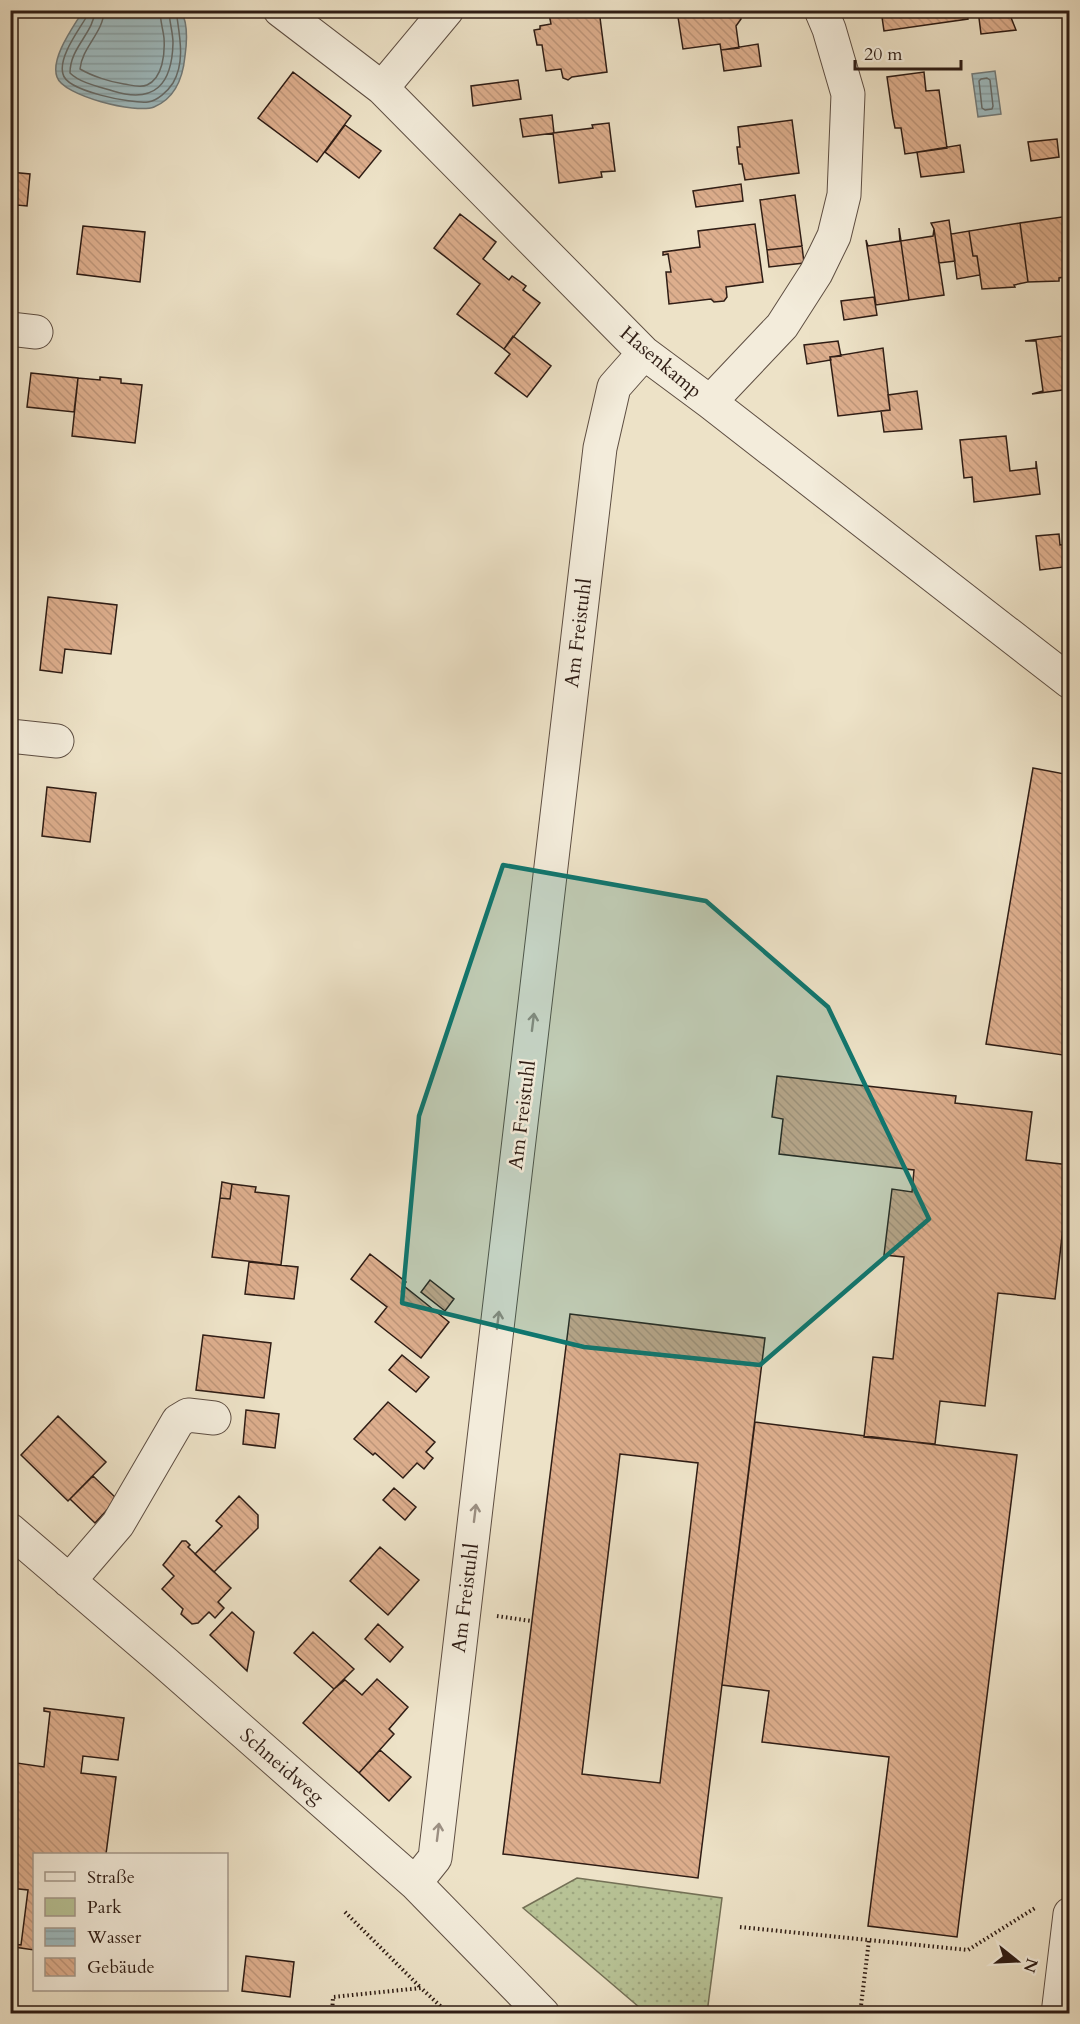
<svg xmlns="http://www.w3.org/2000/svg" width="1080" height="2024" font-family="Cardo,serif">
<defs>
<pattern id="green-dots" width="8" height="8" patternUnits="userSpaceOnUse" patternTransform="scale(1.5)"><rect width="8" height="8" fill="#b8c396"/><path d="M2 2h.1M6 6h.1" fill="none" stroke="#9ea780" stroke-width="1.8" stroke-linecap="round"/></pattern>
<pattern id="water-rules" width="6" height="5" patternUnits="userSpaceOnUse" patternTransform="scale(1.5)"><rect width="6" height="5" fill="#9ebbc0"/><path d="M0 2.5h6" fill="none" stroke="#88a0a4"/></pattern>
<pattern id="building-back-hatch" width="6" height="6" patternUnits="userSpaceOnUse" patternTransform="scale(1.5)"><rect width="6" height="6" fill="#ddae8d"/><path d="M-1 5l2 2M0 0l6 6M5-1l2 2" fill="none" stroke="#be9579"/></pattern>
</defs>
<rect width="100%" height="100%" fill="#ede2c7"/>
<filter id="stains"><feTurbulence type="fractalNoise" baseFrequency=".00333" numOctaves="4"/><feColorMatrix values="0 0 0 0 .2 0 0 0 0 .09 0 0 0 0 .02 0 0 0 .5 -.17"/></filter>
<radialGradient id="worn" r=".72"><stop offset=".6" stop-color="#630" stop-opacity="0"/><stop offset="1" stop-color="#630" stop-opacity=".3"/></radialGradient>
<path fill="url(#green-dots)" stroke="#747056" stroke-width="1.5" d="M577,1878L722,1898L707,2013H646L523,1908Z"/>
<path fill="url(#water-rules)" stroke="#727c7c" stroke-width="1.5" d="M181,11C188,23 187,42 185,56C183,77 176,98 154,107C136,114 63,96 57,77C50,58 74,26 83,11Z
M995,71L1001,114L978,117L972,74Z"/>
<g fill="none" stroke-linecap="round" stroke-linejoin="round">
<path stroke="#666c6a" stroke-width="1.5" d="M88,10L87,16C79,30 58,57 63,74C66,91 132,104 148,102C157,101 168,91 173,83C186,61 179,34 176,10
M95,10C94,33 70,47 70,73C80,83 100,87 113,91C155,104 172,84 173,43C173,32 169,21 169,10
M104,10C104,32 82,47 80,69C92,76 110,82 124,84C131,85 140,88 147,85C163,78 165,53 164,38C163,29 160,20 160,10
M987,78L990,80L993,106L992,109L985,110L982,108L979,81L981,79Z"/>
</g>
<path fill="url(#building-back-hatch)" stroke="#2f1d15" stroke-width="1.5" fill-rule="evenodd" d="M574,10H599L607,72L572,77L568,80L563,78L561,69L546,71L542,45H537L534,30L540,29V26L551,24L549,14Z
M690,10H740L741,19L736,26L739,48L721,50L720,44L683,49L678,17L691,15Z
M881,10H967L968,19L884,31Z
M978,10H1008L1016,30L981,34Z
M758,44L761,66L724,71L721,50Z
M293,72L351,116L317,162L258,118Z
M924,72L926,91L939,90L947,148L905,154L901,128H895L893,118L887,77Z
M518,80L521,99L473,106L471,86Z
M552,115L554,133L523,137L520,119Z
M792,120L799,173L745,180L742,164H739L737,147H740L738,127Z
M609,123L615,171L601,172L602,177L559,183L553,133L593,128L592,125Z
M345,125L381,151L359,178L325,152Z
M1057,139L1059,157L1031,161L1028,142Z
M960,145L964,172L921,177L917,152Z
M10,172L30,174L27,206L17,205L15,224L10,223Z
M741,184L743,201L696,207L693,191Z
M795,195L802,246L767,250L760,200Z
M460,214L496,242L483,259L509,280L512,276L526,286L523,290L540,303L504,349L457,314L480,284L434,248Z
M1069,216L1070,276L1059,278V281L1028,282L1020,223Z
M949,220L955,261L939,263L934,229L931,223Z
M1020,223L1028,282L1014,285L1015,287L982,289L977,256H973L969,231Z
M755,224L763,282L726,287L727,297L724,301L714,302L711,299L669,304L666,272H671L668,254L663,255V252L700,247L698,231Z
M83,226L145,232L140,282L77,274Z
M899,228L909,300L876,305L866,240L868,246L900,241Z
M899,228L901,241L933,236L934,229L944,295L909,300Z
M969,231L973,256H977L980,275L957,279L951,234Z
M802,246L804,263L769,267L767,250Z
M874,297L877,315L844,320L841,301Z
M1070,335V389L1032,394L1043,391L1036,341H1025Z
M513,336L551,366L527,397L495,373L510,354L504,349Z
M838,341L841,356L830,357L831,360L807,364L804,345Z
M883,348L890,410L838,416L830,357Z
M31,373L78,378L74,412L27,407Z
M100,377L121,379V383L142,385L135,443L72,436L78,378L100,380Z
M917,391L922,429L884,432L881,411L890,410L888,395Z
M1006,436L1010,471L1036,468V461L1040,494L974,502L972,477L964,478L960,440Z
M1059,534L1060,545L1070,544V600H1067L1063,567L1040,570L1036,536Z
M48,597L117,605L111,654L65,649L62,673L40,670Z
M1033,768L1070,775V1056L986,1044Z
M47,787L96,793L90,842L42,836Z
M777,1076L956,1096L955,1103L1032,1112L1026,1160L1070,1165L1055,1299L998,1293L985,1406L940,1401L935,1444L864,1437L873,1357L893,1359L904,1257L884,1255L892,1189L912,1192L914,1170L779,1154L783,1119L772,1117Z
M222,1182L232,1184L230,1199L220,1198Z
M232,1184L256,1187L255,1192L289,1196L281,1265L212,1257L220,1198L230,1199Z
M370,1254L406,1282L404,1286L449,1322L421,1358L375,1322L387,1307L351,1279Z
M249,1262L298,1267L294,1299L245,1294Z
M430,1280L454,1299L445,1311L421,1292Z
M570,1314L765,1338L698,1878L503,1854ZM620,1454L698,1463L660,1783L582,1774Z
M203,1335L271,1343L264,1398L196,1390Z
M402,1355L429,1377L416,1392L389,1370Z
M388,1402L435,1442L426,1452L433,1458L424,1469L417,1463L403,1478L375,1453L373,1455L354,1439Z
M246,1410L279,1414L275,1448L243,1444Z
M58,1416L106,1462L68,1501L21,1455Z
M755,1422L1017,1455L957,1937L868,1926L889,1757L762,1742L769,1691L722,1685Z
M93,1476L117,1499L95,1523L70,1499Z
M394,1488L416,1507L405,1520L383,1500Z
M239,1496L258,1515V1528L214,1572L195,1554L222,1526L216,1521Z
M182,1541H186L190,1545L188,1547L231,1588L218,1602L224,1608L215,1618L209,1612L198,1623L192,1624L181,1614L183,1609L162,1589L174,1576L163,1565Z
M380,1547L419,1580L388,1615L350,1581Z
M232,1612L254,1632L247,1671L210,1635Z
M378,1624L403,1647L390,1662L365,1639Z
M313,1632L354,1669L334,1689L294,1653Z
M377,1679L408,1707L389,1729L394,1734L359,1773L303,1723L334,1689L345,1680L362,1695Z
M44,1708L124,1718L118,1760L83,1756L81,1773L116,1777L106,1854H34V1950L14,1947V1944L21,1945L28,1890L10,1888V1762L44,1767L50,1712L44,1711Z
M10,1716H14L10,1744Z
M380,1750L411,1777L389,1801L359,1773Z
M246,1956L294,1962L290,1997L242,1991Z"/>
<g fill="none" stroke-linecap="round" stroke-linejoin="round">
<defs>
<path id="minor" d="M280,10L382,88L644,353L710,402L1070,682
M382,88L447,10
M10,329L36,332
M710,402L782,326L816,273L834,236L844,195L848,94L829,29L821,10
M10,736L57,741
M10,1530L164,1662L415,1883L543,2014
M69,1581L118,1524L178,1421L188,1415L214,1418
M415,1883L435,1858L600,448L614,387L644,353
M1058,2014L1070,1914"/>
</defs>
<use href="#minor" stroke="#5e4e42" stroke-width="35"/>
<path stroke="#2f1d15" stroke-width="4" stroke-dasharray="1.5 3" stroke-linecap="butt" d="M497,1616L531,1621
M345,1912L421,1988
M740,1927L968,1950L1035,1908
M332,2014L333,1997L421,1988L449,2014
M860,2014L869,1940"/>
<use href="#minor" stroke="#f3ecdb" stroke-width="33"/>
</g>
<defs><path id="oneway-shaft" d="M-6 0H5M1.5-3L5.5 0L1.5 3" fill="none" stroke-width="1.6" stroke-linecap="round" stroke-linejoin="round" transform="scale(1.5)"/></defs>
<g stroke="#9b8f82">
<use href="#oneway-shaft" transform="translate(533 1022) rotate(-83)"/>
<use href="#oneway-shaft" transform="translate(498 1320) rotate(-83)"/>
<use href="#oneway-shaft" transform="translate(475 1513) rotate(-83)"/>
<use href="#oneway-shaft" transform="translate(438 1832) rotate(-83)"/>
</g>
<path fill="#0f766e" fill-opacity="0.2" stroke="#0f766e" stroke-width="4.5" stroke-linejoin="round" d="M503,865L706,901L828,1007L929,1219L760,1365L584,1347L402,1303L419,1116Z"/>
<g text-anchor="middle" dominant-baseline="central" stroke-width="5" stroke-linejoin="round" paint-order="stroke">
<g font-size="20" fill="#2f1d15" stroke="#f3ecdb">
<text transform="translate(661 362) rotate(40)">Hasenkamp</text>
<text transform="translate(578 633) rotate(-83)">Am Freistuhl</text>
<text transform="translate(522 1115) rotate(-83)">Am Freistuhl</text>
<text transform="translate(465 1598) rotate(-83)">Am Freistuhl</text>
<text transform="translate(282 1766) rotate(41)">Schneidweg</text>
</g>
</g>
<rect width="1080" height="2024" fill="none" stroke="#ede2c7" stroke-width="36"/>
<rect x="12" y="12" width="1056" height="2000" fill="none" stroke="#2f1d15" stroke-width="3"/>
<rect x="18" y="18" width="1044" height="1988" fill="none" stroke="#2f1d15" stroke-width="1.5"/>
<rect x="33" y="1853" width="195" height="138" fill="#f3ecdb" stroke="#a5998c" stroke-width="1.5"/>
<rect x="45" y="1872" width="30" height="9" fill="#f3ecdb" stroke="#a5998c" stroke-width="1.5"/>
<text x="87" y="1883" font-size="18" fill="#2f1d15">Straße</text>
<rect x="45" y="1898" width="30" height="18" fill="#b8c396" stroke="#a5998c" stroke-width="1.5"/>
<text x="87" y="1913" font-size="18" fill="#2f1d15">Park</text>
<rect x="45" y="1928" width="30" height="18" fill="url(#water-rules)" stroke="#a5998c" stroke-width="1.5"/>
<text x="87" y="1943" font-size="18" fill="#2f1d15">Wasser</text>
<rect x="45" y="1958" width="30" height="18" fill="url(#building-back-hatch)" stroke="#a5998c" stroke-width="1.5"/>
<text x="87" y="1973" font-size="18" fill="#2f1d15">Gebäude</text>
<g transform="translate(1017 1961) rotate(108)" stroke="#f3ecdb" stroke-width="4.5" paint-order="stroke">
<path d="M0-4.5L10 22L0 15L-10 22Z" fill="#2f1d15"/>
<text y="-9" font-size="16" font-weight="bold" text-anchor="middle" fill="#2f1d15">N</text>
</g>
<path d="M855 60v9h106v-9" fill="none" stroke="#2f1d15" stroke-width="3"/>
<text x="864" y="60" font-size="18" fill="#2f1d15" stroke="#f3ecdb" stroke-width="4.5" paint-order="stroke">20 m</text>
<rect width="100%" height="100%" filter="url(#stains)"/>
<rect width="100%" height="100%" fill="url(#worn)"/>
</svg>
